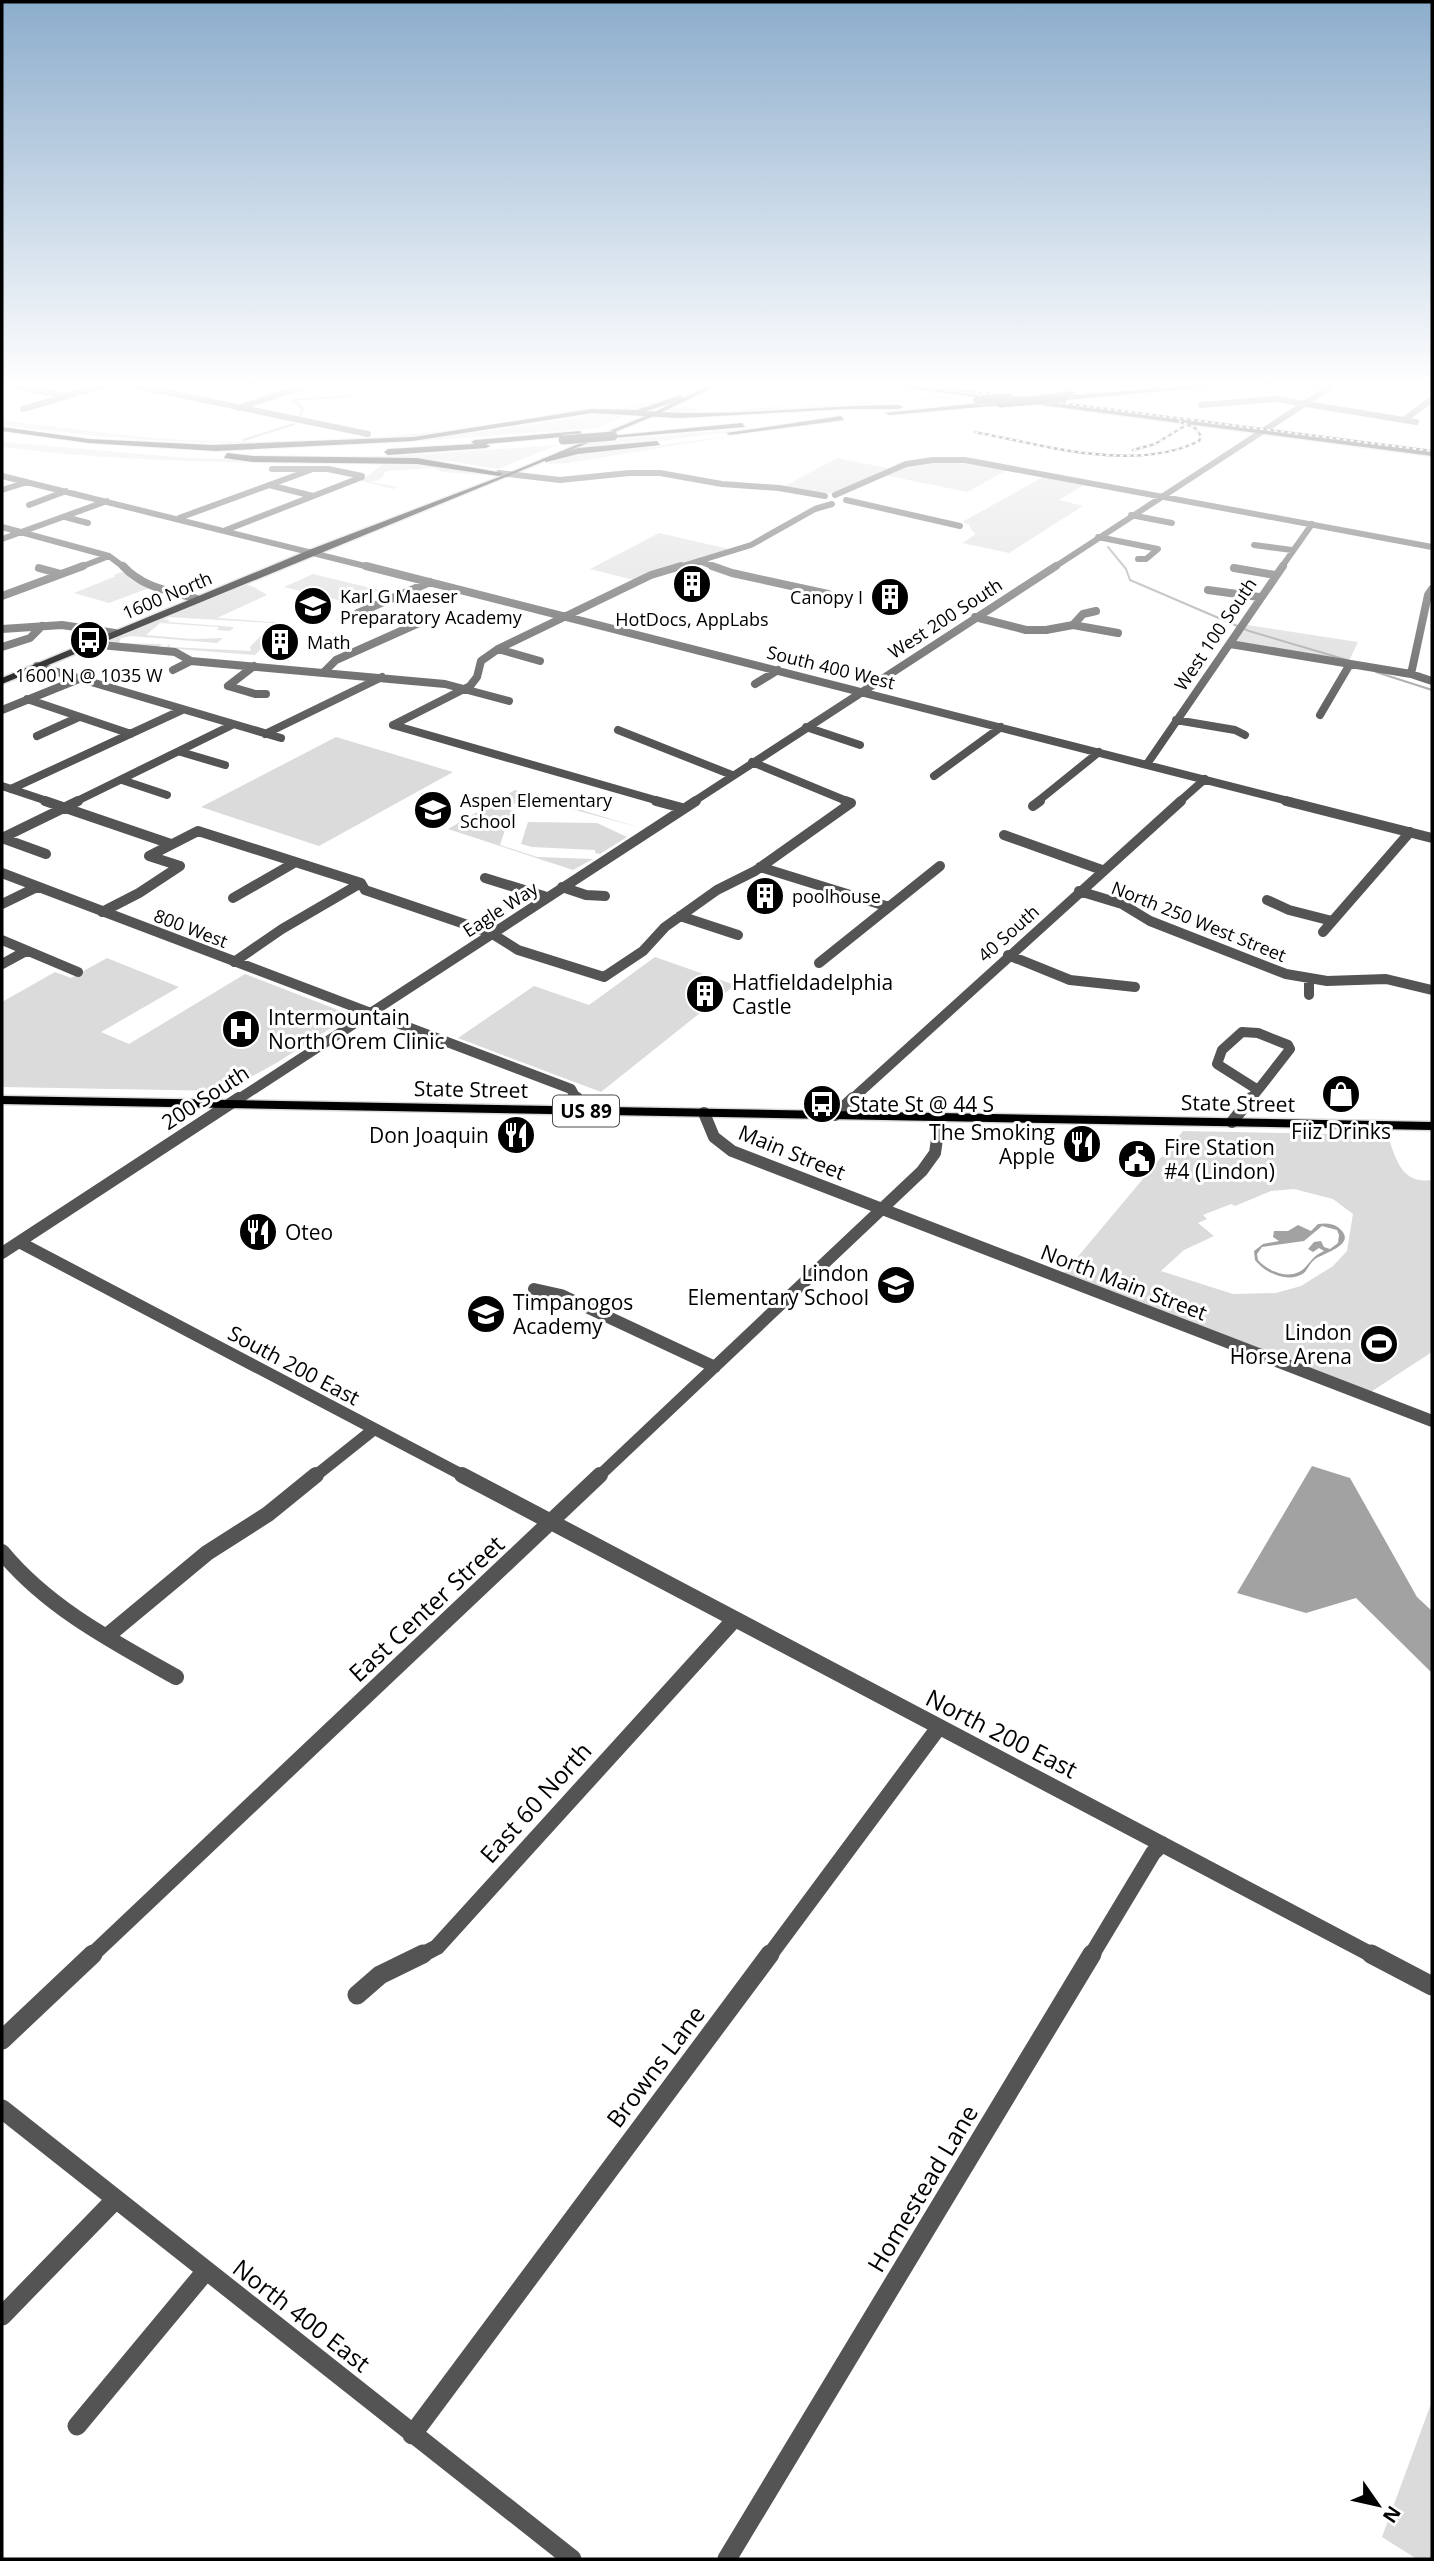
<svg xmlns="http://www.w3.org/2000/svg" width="1434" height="2561" font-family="'Open Sans',sans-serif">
<rect width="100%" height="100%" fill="#fff"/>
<path fill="#dbdbdb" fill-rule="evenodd" d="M1083,382L1087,384L1152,382L1013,393L983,388Z
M1304,382H1330L1304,399L1300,397L1312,388L1296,385L1075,401Z
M957,395L968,397L738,413L681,415L666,412C680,403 692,410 708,412C735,415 764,403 789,408Z
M654,401L659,402C630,414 596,409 565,414C506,425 447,435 387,439C259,449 129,442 2,425V420C72,429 142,439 213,441C332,444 449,435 566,411C595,405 626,412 654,401Z
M610,412L629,414L598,428L378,444L495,430Z
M767,427L615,447L585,446L595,441Z
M751,433L568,463L544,464L578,453L622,450Z
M2,442L188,458L417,463L481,473L483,475L443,472L434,468L386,471L381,479L371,482L397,487L393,489L361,481L383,464C256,463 129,463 2,447Z
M557,445L498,469L449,461L300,458L412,455Z
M837,458L887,468L835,494L785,486Z
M966,462L1007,470L967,492L885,475L915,464Z
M1043,477L1087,483L1059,500L1083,506L1009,553L962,543L976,534L970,528V525L962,522Z
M659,533L729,549L634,580L590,569Z
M124,571L131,580L149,588L109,603L74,593L116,576L114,575Z
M313,574L379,590L350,603L284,587Z
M244,584L254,587L267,595L217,618L286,623L255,655L165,648L170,644V647L251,651L250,647L273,623L167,617Z
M162,619L170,620L168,622L234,627L230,631L217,630L219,627L160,623L146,635L193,639L223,638L217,643L131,636L121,638L119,643L162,644L158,647L104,643Z
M1241,624L1358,642L1349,661L1230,644Z
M336,737L453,772L319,846L201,807Z
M515,790L641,828L561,806L514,803L500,845L537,857L593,859L573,870L448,829Z
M528,822L597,823L627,837L600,854L595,853V850L532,847L521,844Z
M655,957L735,985L601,1092L458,1038L534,986L589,1005Z
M107,958L179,987L101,1032L129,1044L245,974L351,1015L278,1062L225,1091L2,1087V1002L55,972L71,978Z
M1183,1131L1387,1135C1397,1159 1400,1184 1432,1180V1352L1366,1395L1060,1278ZM1294,1189L1333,1199L1353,1214L1347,1251L1333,1266L1301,1286L1276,1293L1233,1294L1161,1271L1184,1250L1214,1236L1198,1223L1207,1219L1203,1215L1231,1204L1235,1206L1271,1191Z
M1432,2401V2559H1417L1382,2537Z"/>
<path fill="#a2a2a2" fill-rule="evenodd" d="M1318,1224C1325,1223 1333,1223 1339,1228C1359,1245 1322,1253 1314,1260C1310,1263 1308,1269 1304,1273C1288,1284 1265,1273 1255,1260L1254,1251L1263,1244L1279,1241L1273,1237L1274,1231H1288L1298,1225L1311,1231ZM1322,1226L1337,1230L1339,1235L1338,1243L1330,1249L1324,1247L1321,1241L1314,1242L1308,1249L1313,1252L1319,1248L1324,1251C1310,1257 1309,1267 1299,1272C1285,1279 1267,1270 1258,1260L1257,1254L1262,1247L1304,1241Z
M1312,1466L1350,1478L1417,1597L1432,1611V1673L1356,1598L1306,1613L1237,1593Z"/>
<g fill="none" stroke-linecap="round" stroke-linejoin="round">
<path stroke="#a2a2a2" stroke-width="2" d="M986,387L1030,382
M298,419L303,409L293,400L352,396L338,389L342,382
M244,440L294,424
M1108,547L1126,569L1130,580L1249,631L1347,660
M1376,672L1432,690"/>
<defs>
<path id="major" d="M867,382H881L1000,398L997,400Z
M712,384L714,387L654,416L2,684V678L309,550L507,474L650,414Z
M1028,400L1432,452V456L1026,403Z
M2,1096L1432,1122V1130L2,1104Z"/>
<path id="highway" d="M1237,382H1264L1063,400L1059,398L1061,396L1041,397L1037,395L1073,391L1076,395Z
M681,395L684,399L646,411C730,418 815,405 899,405L903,407L899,409H846L679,418L592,413L413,441L216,451L89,443L2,431V427L89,439L212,445L413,437L592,409L637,410Z
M1000,401L1003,405L889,415L885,413Z
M841,416L844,420L730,435L726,433Z
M742,423L745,427L613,438L609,436Z
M580,431L583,435L486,444L490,446L486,448L388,455L384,452L388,449L474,444L471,442L475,440Z
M657,441L660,445L578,454L546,462L542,459L578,448Z
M227,453L253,456L417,458L503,473L499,476L417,464L253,462L224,458Z"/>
</defs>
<use href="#major" stroke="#dbdbdb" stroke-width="3"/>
<use href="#highway" stroke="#dbdbdb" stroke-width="2"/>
<path stroke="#545454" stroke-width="6" d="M2,382L63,396
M117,382L368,434
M1201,405L1276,399L1416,422
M238,408L317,382
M23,409L114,382
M1404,420L1432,399
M272,469H328L362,476
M499,473L560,480L629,473H660L722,484L779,488L825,496
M2,476L373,568
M269,485L313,496
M2,490L27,482
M835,495L906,464L933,460H965L1432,547
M846,500L960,526
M29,505L66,491
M1131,515L1172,523
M65,517L88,523
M179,518L313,469
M2,527L109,556L125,568
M226,530L362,477
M1098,537L1158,549L1146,559H1138
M2,539L107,501
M1254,545L1292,550
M699,561L717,568
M78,568L109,556
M676,568L751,545L815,509L832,504
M1053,568L1338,382
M1281,568L1312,524"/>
<path stroke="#545454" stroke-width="8" d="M123,566C143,588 170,591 197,599
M366,566L1292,802
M712,566L732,573L828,594
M39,568L61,574
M1234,568L1275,575
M1208,590L1259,597
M2,596L83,566
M358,613L430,582
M975,617L1026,630H1046L1073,625L1118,633
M1073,625L1083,614L1096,611
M2,629L62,625L115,633
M90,644L175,652L191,661L445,684L509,701
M1230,644L1411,674L1432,681
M2,647L30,638L42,626
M498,649L540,661
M37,666L281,738
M173,670L191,661
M324,672L336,660L419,623L416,619
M1411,674L1428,595L1432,589
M755,684L778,670
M228,686L255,694H266
M228,686L254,666
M27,699L131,734
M2,710L79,679
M1320,715L1350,664
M1176,720L1235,730L1245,735
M393,725L470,686L477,677L481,661L498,649L651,575L681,566
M393,725L662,802
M806,727L860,745
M618,730L732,775
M265,734L382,677
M37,736L79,717
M181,752L225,765
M752,762L849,802
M1147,764L1283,566
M934,776L1001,727
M122,780L167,795
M2,786L50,802
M11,789L182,710
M75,802L232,725
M693,802L1056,566
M1037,802L1099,752
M1179,802L1205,779"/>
<path stroke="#545454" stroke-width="10" d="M45,801L171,844
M656,801L682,808
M845,801L851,803
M1286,801L1432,838
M1033,806L1040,801
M1004,835L1102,870
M2,838L78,801
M2,838L46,854
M149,856L198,831L361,883
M149,856L180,866
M760,867L889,907
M2,873L571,1089L577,1100
M485,878L547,897
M361,883L365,890L491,933L518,950L604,977L643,951L665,927L717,890L755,871L851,803
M562,887L586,895L605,896
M1079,891L1122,904L1150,921L1286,974L1327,981L1386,979L1432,990
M233,898L294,863
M1267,900L1289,910L1332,921
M2,904L37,887
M102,912L139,893L180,866
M680,916L738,935
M1323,932L1410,832
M2,940L78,972
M1008,955L1070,980L1135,987
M234,962L282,929L361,883
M819,963L940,866
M2,964L26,951
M1309,979V995
M1242,1032L1258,1033L1288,1045L1290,1049L1258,1090L1217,1064L1222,1050Z
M237,1100L696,801
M851,1100L1181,801
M1250,1100L1258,1090"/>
<path stroke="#545454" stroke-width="12" d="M575,1111L577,1098
M704,1113L714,1137L732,1151L1432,1421
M835,1115L853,1098
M1232,1122L1251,1098
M19,1242L466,1477
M2,1253L239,1098
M534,1289L561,1295L715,1367
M314,1477L373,1430
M598,1477L922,1171L935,1153L940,1118"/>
<path stroke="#545454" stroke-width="16" d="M462,1475L1374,1956
M2,1552C48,1608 114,1642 176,1677
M107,1636L207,1553L268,1514L316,1475
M91,1956L600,1475
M420,1956L437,1947L734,1620
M769,1956L939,1727
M1091,1956L1153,1853L1162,1844"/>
<path stroke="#545454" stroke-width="19" d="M1371,1954L1432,1986
M357,1995L380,1975L423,1954
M2,2040L93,1954
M2,2109L572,2559
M2,2316L115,2200
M77,2426L205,2272
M412,2435L770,1954
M727,2559L1092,1954"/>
<use href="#major" fill="#000" fill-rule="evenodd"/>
<use href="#highway" fill="#000" fill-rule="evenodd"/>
<defs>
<path id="rail" d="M899,382L1432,451
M975,432C1042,445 1135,473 1199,441L1201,436L1195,428L1179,421
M1133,450L1155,444L1183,427"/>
</defs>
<use href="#rail" stroke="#000" stroke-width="2.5"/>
<use href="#rail" stroke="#fff" stroke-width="2" stroke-dasharray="3.5" stroke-linecap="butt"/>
<defs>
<path id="highway-bridge" d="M978,400L1009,398
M1000,403L1063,398
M563,440L613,436"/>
</defs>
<use href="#highway-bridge" stroke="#dbdbdb" stroke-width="10" stroke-linecap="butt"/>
<use href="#highway-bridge" stroke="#000" stroke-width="9"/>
</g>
<linearGradient id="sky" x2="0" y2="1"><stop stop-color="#8cadcc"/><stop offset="0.52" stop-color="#fff"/><stop offset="1" stop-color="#fff" stop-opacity="0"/></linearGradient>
<rect width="1434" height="740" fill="url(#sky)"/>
<defs>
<symbol id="building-disc" viewBox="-11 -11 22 22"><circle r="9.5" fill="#000" stroke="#fff"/><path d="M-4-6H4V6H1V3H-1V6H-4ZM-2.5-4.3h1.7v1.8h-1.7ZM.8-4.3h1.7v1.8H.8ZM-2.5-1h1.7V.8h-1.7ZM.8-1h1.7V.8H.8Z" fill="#fff"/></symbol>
<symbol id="school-disc" viewBox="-11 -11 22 22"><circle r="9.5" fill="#000" stroke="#fff"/><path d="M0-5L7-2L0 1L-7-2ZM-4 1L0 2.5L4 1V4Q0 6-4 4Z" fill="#fff"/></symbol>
<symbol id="bus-disc" viewBox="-11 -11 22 22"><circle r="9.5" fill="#000" stroke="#fff"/><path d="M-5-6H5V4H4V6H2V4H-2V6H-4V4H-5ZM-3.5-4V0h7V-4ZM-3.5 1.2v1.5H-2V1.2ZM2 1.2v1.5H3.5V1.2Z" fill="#fff"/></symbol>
<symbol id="hospital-disc" viewBox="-11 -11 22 22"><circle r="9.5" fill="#000" stroke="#fff"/><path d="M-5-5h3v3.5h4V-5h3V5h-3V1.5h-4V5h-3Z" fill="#fff"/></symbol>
<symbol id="shop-disc" viewBox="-11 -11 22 22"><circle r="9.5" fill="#000" stroke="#fff"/><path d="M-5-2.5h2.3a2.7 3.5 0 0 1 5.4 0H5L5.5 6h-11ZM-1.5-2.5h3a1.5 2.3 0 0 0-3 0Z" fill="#fff"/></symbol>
<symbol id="restaurant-disc" viewBox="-11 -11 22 22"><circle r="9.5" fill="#000" stroke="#fff"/><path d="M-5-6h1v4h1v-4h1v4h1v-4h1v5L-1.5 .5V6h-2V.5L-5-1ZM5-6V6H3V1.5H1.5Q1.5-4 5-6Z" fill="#fff"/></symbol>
<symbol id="civic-disc" viewBox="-11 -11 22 22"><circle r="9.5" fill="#000" stroke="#fff"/><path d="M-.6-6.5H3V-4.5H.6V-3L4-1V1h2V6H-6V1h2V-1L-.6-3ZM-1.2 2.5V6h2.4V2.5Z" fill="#fff"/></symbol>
<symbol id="stadium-disc" viewBox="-11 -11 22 22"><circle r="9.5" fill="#000" stroke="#fff"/><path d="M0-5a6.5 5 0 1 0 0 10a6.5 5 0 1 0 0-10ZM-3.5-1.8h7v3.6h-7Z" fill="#fff"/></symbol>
</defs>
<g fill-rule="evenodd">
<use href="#building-disc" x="670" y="562" width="44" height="44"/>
<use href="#building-disc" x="868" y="575" width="44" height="44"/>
<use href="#school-disc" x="291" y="584" width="44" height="44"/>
<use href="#bus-disc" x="67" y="618" width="44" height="44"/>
<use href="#building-disc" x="258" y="620" width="44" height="44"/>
<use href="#school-disc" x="411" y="788" width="44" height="44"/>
<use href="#building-disc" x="743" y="874" width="44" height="44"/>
<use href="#building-disc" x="683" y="972" width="44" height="44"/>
<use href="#hospital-disc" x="219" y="1007" width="44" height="44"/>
<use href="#shop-disc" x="1319" y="1072" width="44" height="44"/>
<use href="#bus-disc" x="800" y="1082" width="44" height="44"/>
<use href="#restaurant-disc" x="494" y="1113" width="44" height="44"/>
<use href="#restaurant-disc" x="1060" y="1122" width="44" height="44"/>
<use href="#civic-disc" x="1115" y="1137" width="44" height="44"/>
<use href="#restaurant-disc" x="236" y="1210" width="44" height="44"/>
<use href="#school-disc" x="874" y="1263" width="44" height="44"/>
<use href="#school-disc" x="464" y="1292" width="44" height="44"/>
<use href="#stadium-disc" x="1357" y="1322" width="44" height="44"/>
</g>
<g text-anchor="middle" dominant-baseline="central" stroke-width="6" stroke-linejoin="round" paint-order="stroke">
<g font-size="18" fill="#000" stroke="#fff">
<text transform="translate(167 595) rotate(-23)">1600 North</text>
<text transform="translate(945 618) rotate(-33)">West 200 South</text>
<text transform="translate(1215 634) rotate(-56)">West 100 South</text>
<text transform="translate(831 667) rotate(14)">South 400 West</text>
<text transform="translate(500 909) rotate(-33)">Eagle Way</text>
<text transform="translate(1199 921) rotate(22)">North 250 West Street</text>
<text transform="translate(191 928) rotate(21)">800 West</text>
<text transform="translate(1008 933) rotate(-42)">40 South</text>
</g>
<g font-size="18" fill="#000" stroke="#fff" text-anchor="start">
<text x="340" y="596">Karl G Maeser<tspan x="340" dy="21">Preparatory Academy</tspan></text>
<text x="863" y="597" text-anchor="end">Canopy I</text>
<text x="692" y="619" text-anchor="middle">HotDocs, AppLabs</text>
<text x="307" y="642">Math</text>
<text x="89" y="675" text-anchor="middle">1600 N @ 1035 W</text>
<text x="460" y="800">Aspen Elementary<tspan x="460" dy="21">School</tspan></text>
<text x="792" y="896">poolhouse</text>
</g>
<rect fill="#fff" stroke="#4c4c4c" stroke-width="2" x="553" y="1095.5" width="66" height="31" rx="5"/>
<g font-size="19" font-weight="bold" fill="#000">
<text x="586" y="1111">US 89</text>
</g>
<g font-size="21" fill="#000" stroke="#fff" text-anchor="start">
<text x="732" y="982">Hatfieldadelphia<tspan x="732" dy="24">Castle</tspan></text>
<text x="268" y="1017">Intermountain<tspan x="268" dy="24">North Orem Clinic</tspan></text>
<text x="849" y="1104">State St @ 44 S</text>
<text x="1341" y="1131" text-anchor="middle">Fiiz Drinks</text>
<text x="1055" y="1132" text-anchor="end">The Smoking<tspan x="1055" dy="24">Apple</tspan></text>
<text x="489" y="1135" text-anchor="end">Don Joaquin</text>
<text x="1164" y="1147">Fire Station<tspan x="1164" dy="24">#4 (Lindon)</tspan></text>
<text x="285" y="1232">Oteo</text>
<text x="869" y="1273" text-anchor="end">Lindon<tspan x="869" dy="24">Elementary School</tspan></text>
<text x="513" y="1302">Timpanogos<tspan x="513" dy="24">Academy</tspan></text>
<text x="1352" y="1332" text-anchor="end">Lindon<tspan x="1352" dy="24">Horse Arena</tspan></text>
</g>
<g font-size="21" fill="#000" stroke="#fff">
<text transform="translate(471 1089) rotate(1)">State Street</text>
<text transform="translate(205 1097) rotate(-33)">200 South</text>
<text transform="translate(1238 1103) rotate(1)">State Street</text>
<text transform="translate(792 1152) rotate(22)">Main Street</text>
<text transform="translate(1124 1282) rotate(21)">North Main Street</text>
<text transform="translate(294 1365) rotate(28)">South 200 East</text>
</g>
<g font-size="24" fill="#000" stroke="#fff">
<text transform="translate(426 1608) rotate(-43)">East Center Street</text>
<text transform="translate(1002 1733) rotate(27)">North 200 East</text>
<text transform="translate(535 1802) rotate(-48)">East 60 North</text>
<text transform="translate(655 2066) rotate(-53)">Browns Lane</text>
<text transform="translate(922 2188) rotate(-59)">Homestead Lane</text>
<text transform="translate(302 2315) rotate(38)">North 400 East</text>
</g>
</g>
<rect width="1434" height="2561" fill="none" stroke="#000000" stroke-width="7"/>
<g transform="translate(1378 2505) rotate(124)" stroke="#ffffff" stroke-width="5" paint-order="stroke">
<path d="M0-5L12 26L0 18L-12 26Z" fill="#000000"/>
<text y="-10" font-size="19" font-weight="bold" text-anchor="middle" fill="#000000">N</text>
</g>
</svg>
